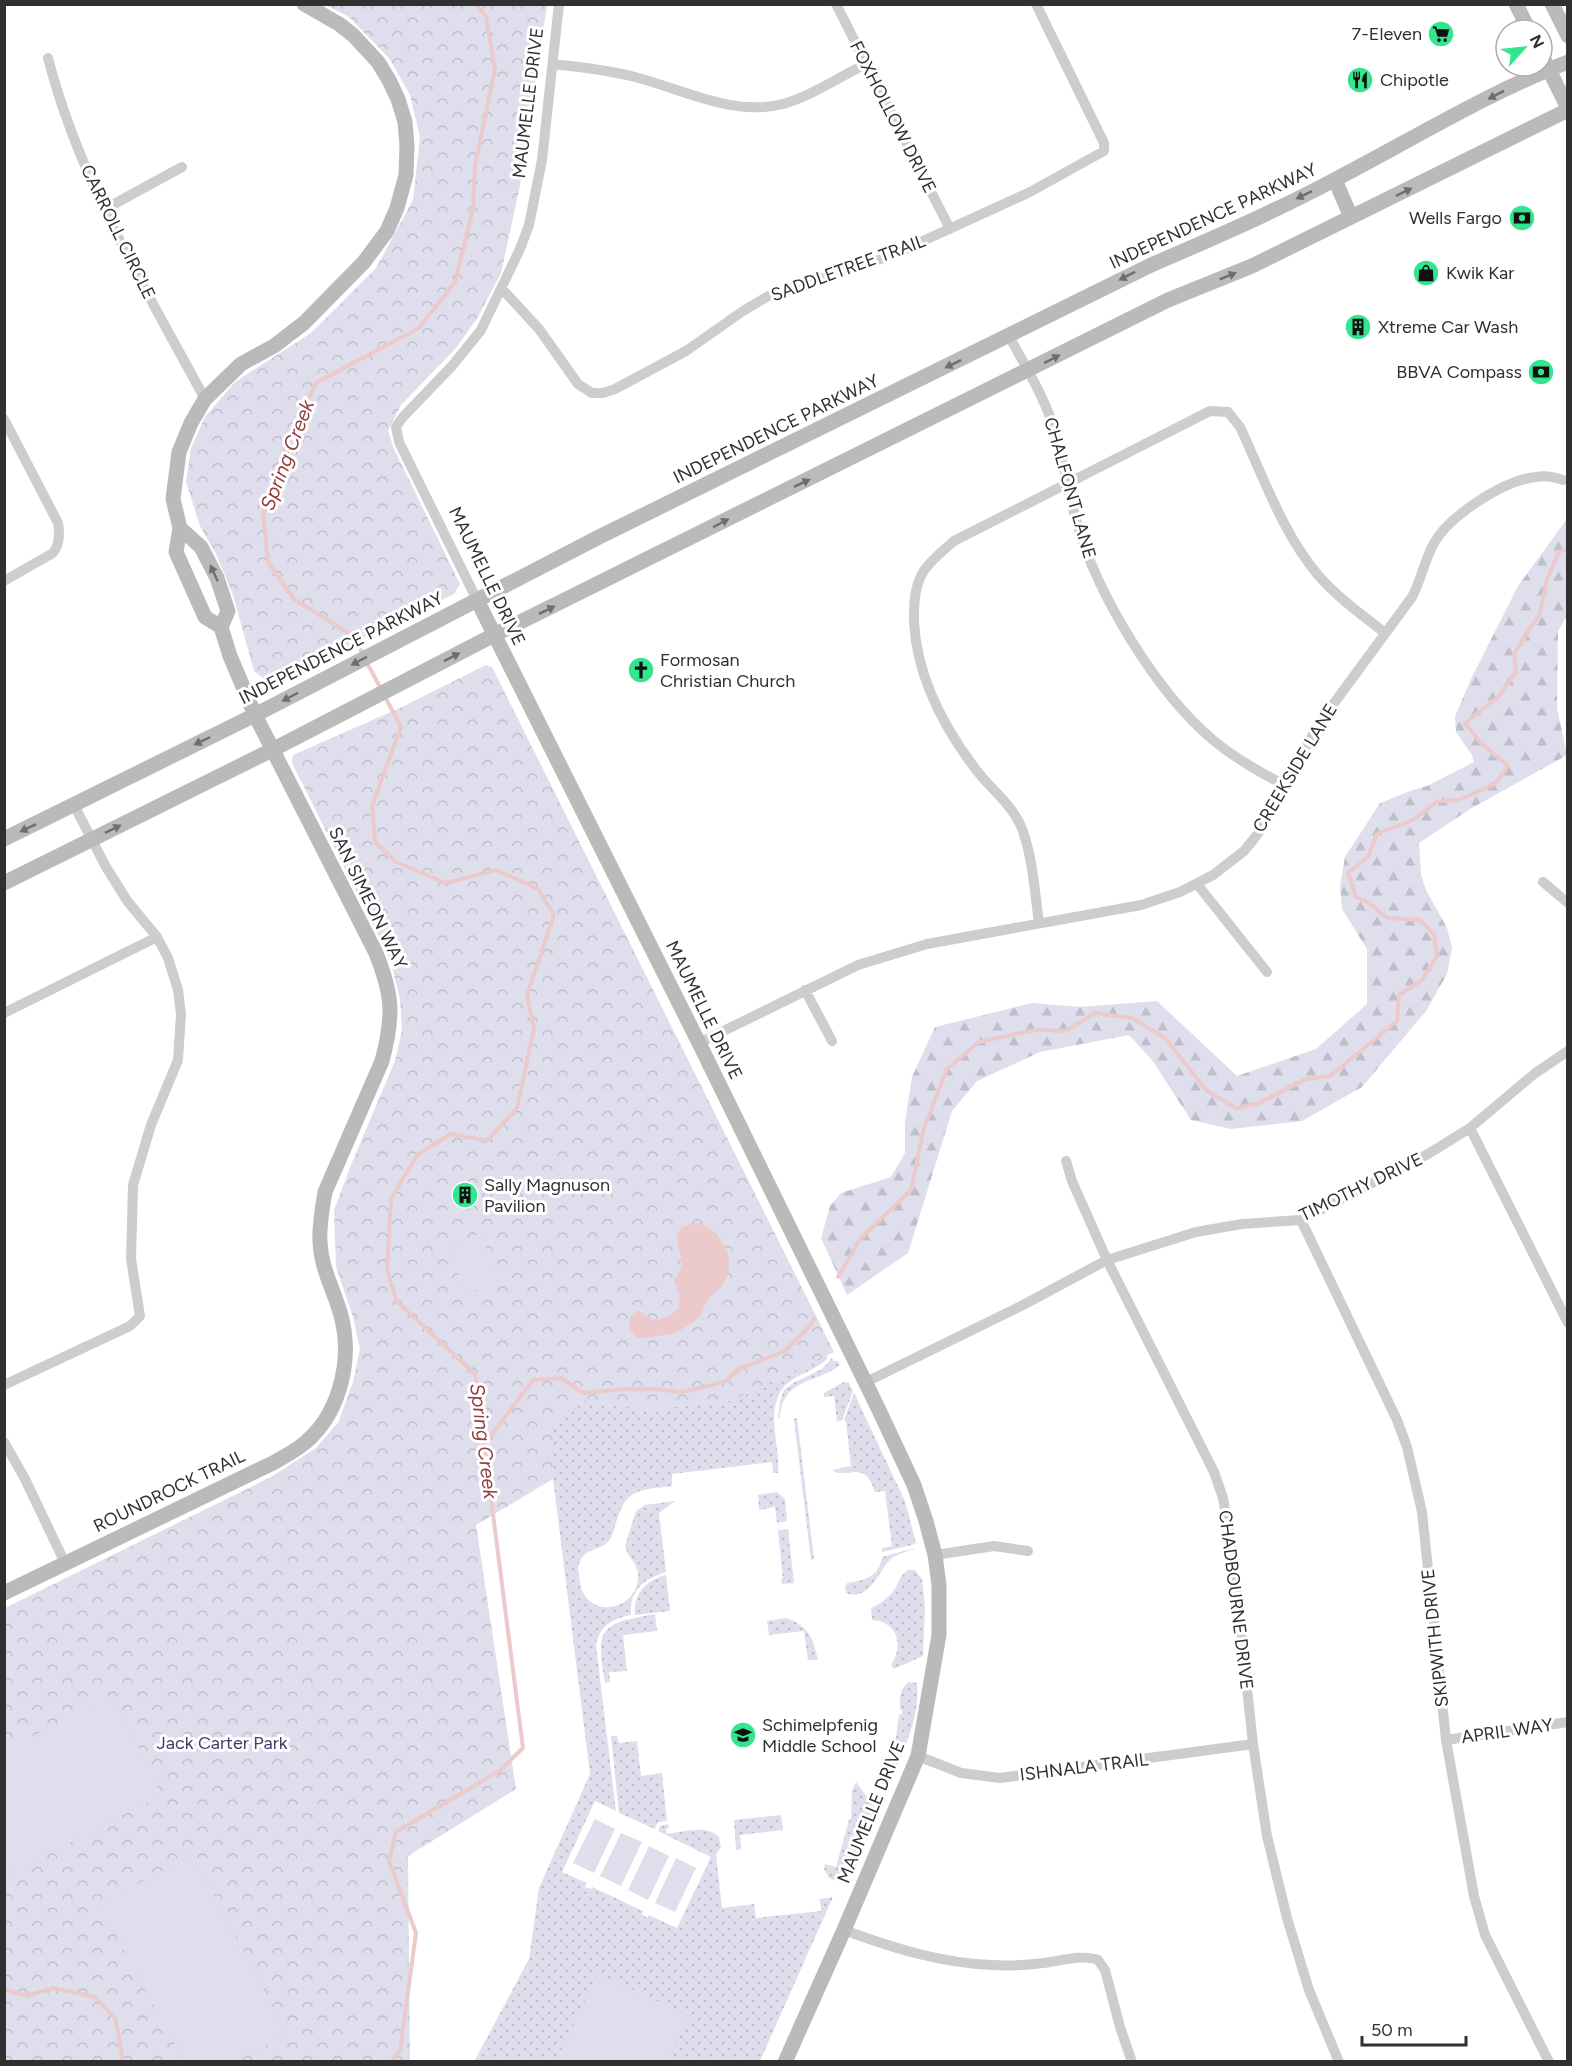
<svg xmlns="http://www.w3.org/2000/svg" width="1572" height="2066" font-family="Figtree,sans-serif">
<defs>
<pattern id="grass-dots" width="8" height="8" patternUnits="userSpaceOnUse" patternTransform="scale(1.5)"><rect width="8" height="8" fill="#dedeed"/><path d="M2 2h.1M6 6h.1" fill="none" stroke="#bfbfcc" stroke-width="1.8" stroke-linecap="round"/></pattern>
<pattern id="forest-firs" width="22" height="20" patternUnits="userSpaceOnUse" patternTransform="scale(1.5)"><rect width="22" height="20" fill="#dedeed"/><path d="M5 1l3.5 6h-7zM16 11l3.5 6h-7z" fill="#bfbfcc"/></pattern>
<pattern id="park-crowns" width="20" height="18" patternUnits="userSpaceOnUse" patternTransform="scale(1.5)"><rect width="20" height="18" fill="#dedeed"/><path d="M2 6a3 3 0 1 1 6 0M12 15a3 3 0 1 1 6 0" fill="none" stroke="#bfbfcc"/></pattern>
</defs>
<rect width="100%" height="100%" fill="#fff"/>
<path fill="url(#grass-dots)" d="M827,1355V1359C816,1370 800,1373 788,1383C762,1406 781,1444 778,1473H773L772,1462L672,1474V1486C643,1490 628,1487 618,1517C615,1524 614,1533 610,1539C603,1552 585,1545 579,1564C577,1570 579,1576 580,1582C585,1619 635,1613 638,1579C640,1564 628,1559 625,1546L636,1511L645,1505L675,1501L659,1513L666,1572C644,1579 629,1590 631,1615C612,1619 600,1625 596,1645L616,1811L595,1801L562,1872L587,1883L585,1887L591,1889L592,1887L643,1911L642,1914L647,1918L649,1915L677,1928L711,1857L658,1831L660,1826L668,1824L669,1828H666L667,1834C683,1832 707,1824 719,1837L721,1847L716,1854L722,1908L754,1904L756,1918L821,1911L820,1899L833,1897L760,2061L474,2062L529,1959L539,1888L590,1774L553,1479V1425L585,1401L650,1410L733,1400Z
M832,1358L834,1362L837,1360L840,1365C816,1384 783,1378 780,1417L778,1418L780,1401L784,1390L793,1383L822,1369Z
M844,1382L849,1383L853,1391L842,1420L837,1421L834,1396L824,1397V1393Z
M854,1393L905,1501L916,1543L912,1545L882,1552V1548L892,1546L885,1491L875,1492C864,1457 847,1481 832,1470L851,1466L846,1421L844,1420Z
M797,1418L814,1559L811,1560L794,1419Z
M777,1492L785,1499L787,1521L777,1523L775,1507L759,1510L758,1495Z
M788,1529L794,1583L782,1584L781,1579H783L778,1530Z
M915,1548C906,1553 896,1553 889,1561C878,1573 868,1602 846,1593L845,1588L847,1583C864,1580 879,1578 882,1557Z
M908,1570H915L922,1579L925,1608L923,1656L894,1669L891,1665C904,1645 898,1622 872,1620L871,1608C880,1604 888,1598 894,1590C899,1583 900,1575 908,1570Z
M666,1575L670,1611L635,1615C633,1594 646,1580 666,1575Z
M655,1614L657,1631L623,1635L627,1671L609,1672L610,1682L605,1683C595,1626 601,1624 655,1614Z
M787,1618C809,1627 813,1638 818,1660H808L804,1631L769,1635L767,1621Z
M909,1682L917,1683C921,1717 902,1751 892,1782L890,1785L884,1786L881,1779L888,1761H891L892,1758L890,1757L896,1738L899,1715L902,1714V1710H900C900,1698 899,1689 909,1682Z
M611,1736H617L619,1743L637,1741L641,1776L662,1773L667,1821L658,1822L655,1829L619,1813Z
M856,1782L876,1809L870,1830L853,1873L842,1878V1883L829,1878L824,1869L825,1864L836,1867L849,1820L851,1819L852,1791Z
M781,1815L783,1830L740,1835L741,1849L736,1850L734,1820Z"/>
<path fill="url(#forest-firs)" d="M1567,519V616L1558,631L1557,708L1567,755L1470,809L1419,843L1421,875L1426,890L1447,928L1452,948L1447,974L1426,1011L1362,1087L1302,1121L1231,1129L1191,1120L1152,1060L1129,1035L1040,1052L977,1081L952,1111L908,1253L847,1295L821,1238L830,1206L841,1193L891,1177L905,1153V1122L912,1077L935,1027L1032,1003L1080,1007L1157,1001L1237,1076L1316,1049L1367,1004V949L1342,909L1340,886L1345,857L1380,803L1410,791L1427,786L1474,762L1472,755L1456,732L1455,716L1472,677L1518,586Z"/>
<path fill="url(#park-crowns)" d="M326,5H547L520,186L501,273L478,317L456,348L401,405L388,431L394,449L460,584L454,594L289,674L264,679L254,671L233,595L216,554L200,526L186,482L191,448L205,417L235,382L311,333L376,268L413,200L420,137L410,95L389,58L349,17Z
M486,665L492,667L834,1352L733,1400L650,1410L585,1401L553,1426V1479L476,1525L516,1789L408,1856L410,2061L5,2062V1608L271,1477L316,1448L339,1421L353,1382L360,1349L353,1317L336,1267L334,1210L351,1165L395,1061L402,1030L400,999L390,959L292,763L293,755L402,707Z"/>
<path fill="#dedeed" d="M481,1233L496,1283L466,1294L449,1245Z
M113,1696L162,1795L5,1876V1750Z
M595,1819L615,1829L594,1873L573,1863Z
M621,1833L642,1842L621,1886L600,1876Z
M649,1846L669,1856L648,1900L628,1890Z
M193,1855L287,2034L237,2061H184L99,1904Z
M676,1858L696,1868L675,1912L655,1903Z
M598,1973L689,2016L667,2061H556Z"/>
<path fill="#eccacb" d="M700,1223C722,1233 739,1261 723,1284C719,1291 711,1295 707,1301C704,1305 704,1310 701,1314C697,1321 681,1330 674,1333C667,1335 645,1338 637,1338C629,1331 629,1326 630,1317L638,1310C652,1324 666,1322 678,1308L680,1294L674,1281C676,1277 680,1272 681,1267C684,1246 661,1227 700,1223Z"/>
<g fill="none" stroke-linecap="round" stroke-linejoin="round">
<path stroke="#eccacb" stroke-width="4" d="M363,654L353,636L294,599L268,562L263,514L288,440L316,383L419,328L455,282L473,209L475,166L495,69L486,16L475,4
M366,661L381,689
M384,695L401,727L372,806L375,842L396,862L446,883L496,870L538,889L554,915L527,995L534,1029L517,1108L487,1141L451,1134L417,1155L391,1199L387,1270L397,1302L475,1374L523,1748L499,1771L396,1832L389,1861L416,1933L400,2051L391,2062
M838,1277L860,1239L911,1190L924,1128L947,1069L979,1042L1035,1030L1066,1031L1095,1013L1132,1018L1165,1038L1207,1091L1236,1108L1259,1103L1306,1079L1330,1076L1397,1021L1399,995L1422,980L1437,956L1434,934L1420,920L1387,918L1368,902L1356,897L1348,873L1368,857L1377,834L1413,820L1438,801L1458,800L1495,784L1508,766L1480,742L1465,723L1498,697L1516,672L1514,654L1540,613L1547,579L1559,552L1568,548
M484,1445L533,1380L561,1378L583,1393L627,1389H656L681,1392L700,1388L726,1381L738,1369L785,1351L809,1327L814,1319
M4,1989L26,1996L54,1988L95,1997L116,2020L123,2062"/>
<path stroke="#cdcdcd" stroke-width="10" d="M836,4L950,229
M48,58C79,179 146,290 205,399
M553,64C581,67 608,70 635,77C683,89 732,117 783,104C811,96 839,77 866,64
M105,209L182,167
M502,289L539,329L578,384L592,393H603L615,389L686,351L743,311L770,295L890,256L1030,192L1104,151V143L1036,4
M1009,336C1023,362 1040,389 1050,417C1063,451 1066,488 1077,523C1097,594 1156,692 1213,740C1236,759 1260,772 1286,786
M4,419L58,523C60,534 60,544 53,553L4,581
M477,600L399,442L396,427L402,418L452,366L481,330L520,249L529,225L542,160L559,4
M1543,882L1568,903
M1197,884L1267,972
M1039,923C1035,894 1032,850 1020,824C1010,803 991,789 977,771C944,728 917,678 914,622C914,605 914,589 922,574C929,561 944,550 954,541L1210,411L1228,412L1240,427C1263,476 1283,534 1318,575C1337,597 1362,615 1385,633
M805,990L832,1041
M4,1013L157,937
M699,1043L858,965L927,944L1141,905L1180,892L1213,875L1244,851L1257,835L1268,819L1318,725L1412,597C1421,580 1424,562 1433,545C1447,517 1504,480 1536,477C1546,475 1554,477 1563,480
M1470,1128L1568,1323
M1066,1161L1072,1181L1107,1260L1214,1472L1223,1498L1232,1550L1253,1744L1267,1836L1287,1918L1309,1990L1339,2062
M1301,1220L1397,1420L1407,1447L1422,1512L1446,1740L1474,1896L1485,1935L1549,2062
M866,1382L1023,1305L1107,1260L1196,1232L1242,1224L1301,1220L1428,1154L1470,1128L1534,1074L1568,1051
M4,1385L130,1326L140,1316L131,1259L133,1185L151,1125L178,1060L181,1014L178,990L168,958L157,937L128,902L106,867L74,805
M4,1442L25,1479L65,1563
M935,1555L994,1546L1028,1551
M1446,1740L1568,1722
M918,1756L961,1773L1000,1778L1253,1744
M844,1930C893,1948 940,1963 992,1965C1009,1966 1027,1965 1043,1963C1060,1961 1083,1954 1098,1960L1105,1970L1120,2027L1132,2062"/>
<path stroke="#bababa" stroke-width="15" d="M1516,4L1529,30
M1552,4L1568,36
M1542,56L1568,108
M1335,180L1351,217
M180,528L201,547L217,578L228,611L221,627
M477,600L699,1043L878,1408L914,1485L926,1521L935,1555L939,1585V1635L918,1756L844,1930L785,2062
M4,839L255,715L599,537L1151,265C1214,238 1276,211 1336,179C1413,139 1487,93 1568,62
M4,883L272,750L494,635L1168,300L1252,266L1568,110
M4,1593L275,1462C283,1457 291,1453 298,1448C340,1419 354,1359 340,1312C333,1288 321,1268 320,1242C319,1226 322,1209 325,1192L382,1061C394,1016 393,994 375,951L255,715L230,656L221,627L205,617L176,552L180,528L173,499L179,452L191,423L205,399L241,364L274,346L304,323L364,262L387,231L397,208L406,175L407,146L405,122L398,99L389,80L378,62L353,35L339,24L304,4"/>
</g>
<defs><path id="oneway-solid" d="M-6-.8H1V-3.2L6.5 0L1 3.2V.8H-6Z" transform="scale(1.5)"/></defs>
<g fill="#6e6e6e">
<use href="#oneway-solid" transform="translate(1496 95) rotate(153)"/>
<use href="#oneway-solid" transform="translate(1404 192) rotate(-26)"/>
<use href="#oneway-solid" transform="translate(1304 195) rotate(154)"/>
<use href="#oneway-solid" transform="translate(1127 276) rotate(153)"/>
<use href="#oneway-solid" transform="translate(1228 276) rotate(-22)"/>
<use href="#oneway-solid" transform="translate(1052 359) rotate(-27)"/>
<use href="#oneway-solid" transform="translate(953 364) rotate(154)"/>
<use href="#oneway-solid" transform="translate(802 483) rotate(-25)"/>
<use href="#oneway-solid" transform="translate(721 523) rotate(-28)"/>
<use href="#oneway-solid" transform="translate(214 573) rotate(-115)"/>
<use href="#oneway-solid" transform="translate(547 610) rotate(-26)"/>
<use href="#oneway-solid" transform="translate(452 657) rotate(-27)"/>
<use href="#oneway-solid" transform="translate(359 661) rotate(152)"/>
<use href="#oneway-solid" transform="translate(290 697) rotate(152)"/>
<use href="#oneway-solid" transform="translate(202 741) rotate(154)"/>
<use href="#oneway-solid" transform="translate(28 828) rotate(154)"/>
<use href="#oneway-solid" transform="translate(113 829) rotate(-26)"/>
</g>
<defs>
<symbol id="supermarket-disc" viewBox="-11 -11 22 22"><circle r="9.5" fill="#33e58e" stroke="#fff"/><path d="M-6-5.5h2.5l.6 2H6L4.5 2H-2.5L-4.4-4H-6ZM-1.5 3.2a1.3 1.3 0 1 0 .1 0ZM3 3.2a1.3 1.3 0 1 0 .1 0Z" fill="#111"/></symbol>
<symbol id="restaurant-disc" viewBox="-11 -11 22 22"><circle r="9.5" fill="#33e58e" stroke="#fff"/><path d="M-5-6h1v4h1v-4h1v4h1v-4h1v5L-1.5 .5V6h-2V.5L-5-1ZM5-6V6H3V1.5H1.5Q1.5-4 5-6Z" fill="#111"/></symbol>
<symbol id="bank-disc" viewBox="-11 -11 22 22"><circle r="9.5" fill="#33e58e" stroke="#fff"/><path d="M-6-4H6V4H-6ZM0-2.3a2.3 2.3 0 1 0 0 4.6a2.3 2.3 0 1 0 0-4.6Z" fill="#111"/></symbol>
<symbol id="shop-disc" viewBox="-11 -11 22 22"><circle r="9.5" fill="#33e58e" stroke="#fff"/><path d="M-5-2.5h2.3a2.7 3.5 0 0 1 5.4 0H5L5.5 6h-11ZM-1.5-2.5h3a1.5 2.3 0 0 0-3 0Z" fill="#111"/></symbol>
<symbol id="building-disc" viewBox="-11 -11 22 22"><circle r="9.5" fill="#33e58e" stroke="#fff"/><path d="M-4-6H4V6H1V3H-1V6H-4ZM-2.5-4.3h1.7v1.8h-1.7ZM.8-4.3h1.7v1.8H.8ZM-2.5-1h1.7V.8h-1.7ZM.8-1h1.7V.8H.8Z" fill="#111"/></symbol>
<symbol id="church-disc" viewBox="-11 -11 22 22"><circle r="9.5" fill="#33e58e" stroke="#fff"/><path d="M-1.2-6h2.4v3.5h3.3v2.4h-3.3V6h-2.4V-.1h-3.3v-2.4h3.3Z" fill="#111"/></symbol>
<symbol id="school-disc" viewBox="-11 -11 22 22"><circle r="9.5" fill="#33e58e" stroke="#fff"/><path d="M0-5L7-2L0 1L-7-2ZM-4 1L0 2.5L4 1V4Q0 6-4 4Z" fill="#111"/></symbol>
</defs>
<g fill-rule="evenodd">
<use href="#supermarket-disc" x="1426" y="19" width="30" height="30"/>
<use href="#restaurant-disc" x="1345" y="65" width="30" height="30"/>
<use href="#bank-disc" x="1507" y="203" width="30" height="30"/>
<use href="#shop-disc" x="1411" y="258" width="30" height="30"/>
<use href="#building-disc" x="1343" y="312" width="30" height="30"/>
<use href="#bank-disc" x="1526" y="357" width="30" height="30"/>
<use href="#church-disc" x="626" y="655" width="30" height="30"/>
<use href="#building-disc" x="450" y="1180" width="30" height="30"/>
<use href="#school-disc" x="728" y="1720" width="30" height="30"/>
</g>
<g text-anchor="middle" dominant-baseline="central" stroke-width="6" stroke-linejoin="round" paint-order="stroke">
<g font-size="18" fill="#303030" stroke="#fff" text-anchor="start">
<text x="1422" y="34" text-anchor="end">7-Eleven</text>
<text x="1380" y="80">Chipotle</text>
<text x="1502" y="218" text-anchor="end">Wells Fargo</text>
<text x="1446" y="273">Kwik Kar</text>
<text x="1378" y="327">Xtreme Car Wash</text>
<text x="1522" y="372" text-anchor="end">BBVA Compass</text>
<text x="660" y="660">Formosan<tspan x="660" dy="21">Christian Church</tspan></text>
<text x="484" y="1185">Sally Magnuson<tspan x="484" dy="21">Pavilion</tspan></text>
<text x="762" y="1725">Schimelpfenig<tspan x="762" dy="21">Middle School</tspan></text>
</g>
<g font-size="18" fill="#303030" stroke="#fff">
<text transform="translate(528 103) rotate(-83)">MAUMELLE DRIVE</text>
<text transform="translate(893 117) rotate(63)">FOXHOLLOW DRIVE</text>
<text transform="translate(1213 216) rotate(-25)">INDEPENDENCE PARKWAY</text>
<text transform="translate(118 232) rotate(64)">CARROLL CIRCLE</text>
<text transform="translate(848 268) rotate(-20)">SADDLETREE TRAIL</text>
<text transform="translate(776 429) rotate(-26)">INDEPENDENCE PARKWAY</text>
<text transform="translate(1070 488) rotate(74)">CHALFONT LANE</text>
<text transform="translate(487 576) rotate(64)">MAUMELLE DRIVE</text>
<text transform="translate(341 648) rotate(-27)">INDEPENDENCE PARKWAY</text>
<text transform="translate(1295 768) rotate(-59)">CREEKSIDE LANE</text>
<text transform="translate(368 898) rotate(64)">SAN SIMEON WAY</text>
<text transform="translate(704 1010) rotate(64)">MAUMELLE DRIVE</text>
<text transform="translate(1361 1187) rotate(-26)">TIMOTHY DRIVE</text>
<text transform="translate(169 1491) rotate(-26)">ROUNDROCK TRAIL</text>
<text transform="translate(1236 1600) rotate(83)">CHADBOURNE DRIVE</text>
<text transform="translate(1435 1638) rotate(-96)">SKIPWITH DRIVE</text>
<text transform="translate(1507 1731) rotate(-8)">APRIL WAY</text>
<text transform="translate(1084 1767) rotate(-7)">ISHNALA TRAIL</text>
<text transform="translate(871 1812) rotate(-68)">MAUMELLE DRIVE</text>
</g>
<g font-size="18" fill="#423d6c" stroke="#fff">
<text x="222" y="1743">Jack Carter Park</text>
</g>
<g font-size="20" font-style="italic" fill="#923d3f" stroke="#fff">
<text transform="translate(287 455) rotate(-69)">Spring Creek</text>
<text transform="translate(484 1441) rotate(83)">Spring Creek</text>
</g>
</g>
<rect width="1572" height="2066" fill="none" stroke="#303030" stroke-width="12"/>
<g transform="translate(1524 48) rotate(63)"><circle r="28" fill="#ffffff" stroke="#acacac" stroke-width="1.5"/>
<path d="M0-4.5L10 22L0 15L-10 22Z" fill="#33e58e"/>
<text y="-9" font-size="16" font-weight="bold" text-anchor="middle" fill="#303030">N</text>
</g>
<path d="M1362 2036v9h104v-9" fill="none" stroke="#303030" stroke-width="3"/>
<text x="1371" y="2036" font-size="18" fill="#303030" stroke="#ffffff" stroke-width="4.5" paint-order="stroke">50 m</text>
</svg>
